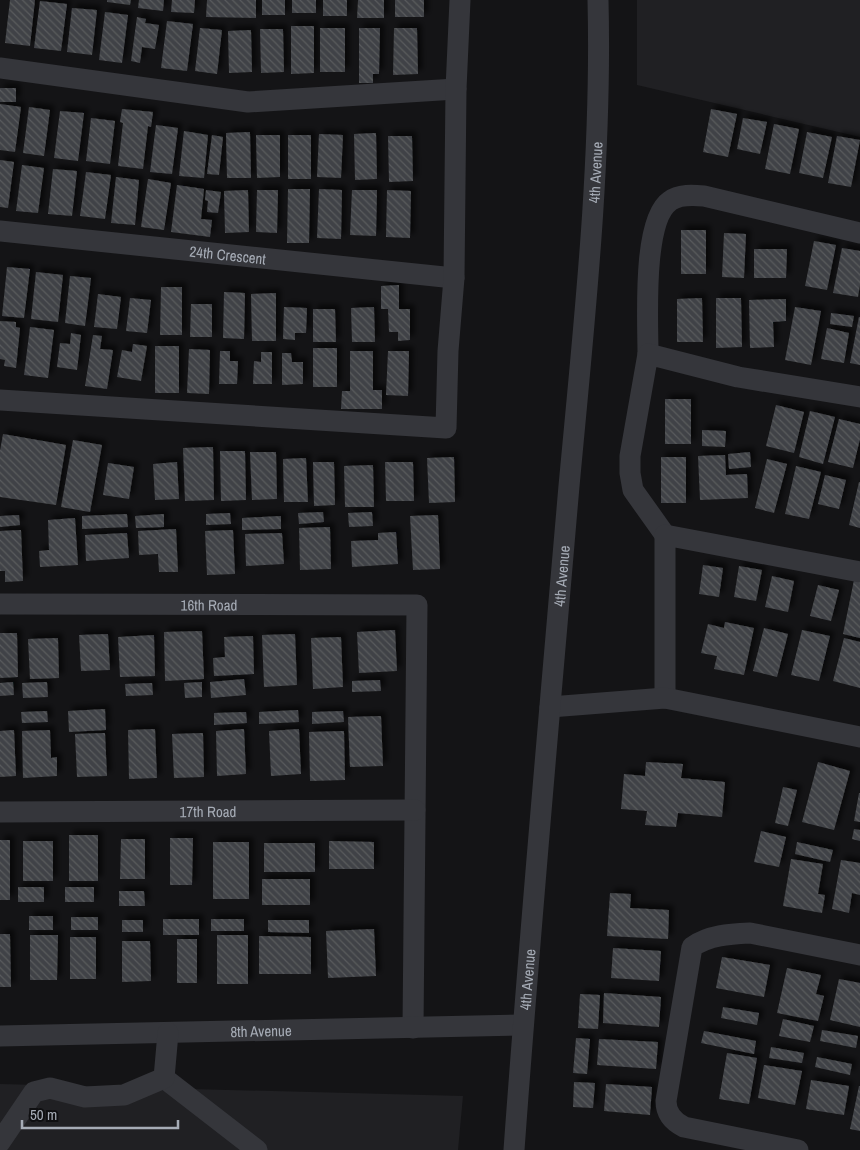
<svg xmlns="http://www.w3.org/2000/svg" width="860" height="1150" font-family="'Archivo Narrow',sans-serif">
<defs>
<pattern id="building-back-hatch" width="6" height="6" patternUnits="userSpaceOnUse" patternTransform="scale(1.25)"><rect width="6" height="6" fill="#404246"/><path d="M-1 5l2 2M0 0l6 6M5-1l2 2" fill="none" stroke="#595b5e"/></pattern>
<filter id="shadow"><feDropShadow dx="4.5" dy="-4.5" stdDeviation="2.5" flood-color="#0009"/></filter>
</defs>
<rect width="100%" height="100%" fill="#141416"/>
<path fill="#202023" d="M637,0H860V137L637,85Z
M0,1084L463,1096L458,1150H0Z"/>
<path fill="url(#building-back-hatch)" filter="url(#shadow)" d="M10,0H35L30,46L5,43Z
M107,0H131L130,5L107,2Z
M139,0H164L163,11L138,8Z
M172,0H195L194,13L171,12Z
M207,0H256V18L206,17Z
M262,0H285V15H262Z
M292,0H316V13H292Z
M323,0H347V16H323Z
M358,0H384V18H357Z
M395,0H424V17H395Z
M40,1L67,4L61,51L34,48Z
M72,8L97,10L92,55L67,52Z
M105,12L128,15L122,63L99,60Z
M137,17L146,19L145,23L159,25L155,49L142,47L140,63L131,61Z
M167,21L193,24L187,71L161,68Z
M291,26H314V73L291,74Z
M200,28L222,30L217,74L195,71Z
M320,28H345V72H320Z
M359,28H380L379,74H373V83H359Z
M394,28H417L418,74L393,75Z
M260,29H283L284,72L261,73Z
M251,30L252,72L229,73L228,31Z
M0,88H16V102H0Z
M0,104L21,107L15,152L0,150Z
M29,107L50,110L44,156L23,153Z
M122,109L153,112L151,127L148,126L143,169L118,166L123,123L120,122Z
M711,109L737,114L728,157L703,152Z
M60,111L84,113L78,161L54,158Z
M91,118L115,121L110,164L86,161Z
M743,118L767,122L760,154L737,149Z
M774,124L799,129L790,174L765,169Z
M156,125L178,128L172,174L150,172Z
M184,131L208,135L204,178L179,176Z
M250,132L251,178H227L226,133Z
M807,132L832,137L823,178L799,173Z
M376,133L377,179L355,180L354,134Z
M319,134L343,135L341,178L317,177Z
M212,135L223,137L219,175L207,174Z
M256,135H280V177L257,178Z
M288,135H311V179H288Z
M388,136H412L413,181L389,182Z
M837,136L860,140L851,187L828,183Z
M0,160L14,162L8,208L0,207Z
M22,165L44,168L38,213L16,211Z
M53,169L77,171L72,216L48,214Z
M86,172L111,175L105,219L80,216Z
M116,177L139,180L135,225L111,223Z
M148,179L171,183L164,230L141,227Z
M177,185L204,189L201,219L212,220L210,237L171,232Z
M288,189H310L309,243H287Z
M319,189L342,190L341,239L317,238Z
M206,190L221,192L218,213L207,212L208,201L205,200Z
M248,190L249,232L225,233L224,191Z
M257,190H278L277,233L256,232Z
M352,190H377L376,236L350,235Z
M387,190L411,191L410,238L386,237Z
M681,230H706V274H681Z
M724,233L746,234L744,278L722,277Z
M814,241L836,245L827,290L805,286Z
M842,248L860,251V285L858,297L833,293Z
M754,249H787L786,278H754Z
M7,267L30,269L24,318L2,316Z
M36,272L63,275L58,322L31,319Z
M70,276L91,278L85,326L65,323Z
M399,285V309H410V340L398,341V332H389L388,309H381V286Z
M161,287H182V335H160Z
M224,292L245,293L244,339L223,338Z
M276,293V341H252L251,294Z
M98,294L121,297L117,329L94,327Z
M130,298L151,300L147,333L126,331Z
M702,298L703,342H677V299Z
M716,298H741L742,347L716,348Z
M786,299V321L773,322L774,347L750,348L749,300Z
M191,304H212V337H190Z
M284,307L307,308L306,333H295V340L283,339Z
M374,307L375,342H352L351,308Z
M795,307L821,311L811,365L785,360Z
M313,309H335L336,342H313Z
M831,313L854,316L852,327L830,324Z
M859,317H860V365L850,363Z
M0,321L16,322V327L20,328L16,368L4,366L5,360L0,359Z
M30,327L54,330L48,378L24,375Z
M827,328L849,333L844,363L821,359Z
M71,333L81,335L77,370L57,367L60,343L70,344Z
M93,335L102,336L100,349L113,350L107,389L85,386Z
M133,344L147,346L141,381L117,377L122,350L132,352Z
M155,346H179V393H155Z
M313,348H337V387H313Z
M189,349L210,350L209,394L187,393Z
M220,351H230V361H238L237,384H219Z
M350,351H373V390H382V409H341L342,391H350Z
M388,351H409L408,396L386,395Z
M261,352H272V384H253L254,361L261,362Z
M282,353H291L292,362H303V384L282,385Z
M665,399H691V444H665Z
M776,405L804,412L794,453L766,446Z
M810,411L835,417L823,464L799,457Z
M839,419L860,424V439L853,468L828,462Z
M702,430L726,431L725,447L702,446Z
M3,434L66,445L56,505L0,497V451Z
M73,440L102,445L90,512L61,507Z
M213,447L214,500L185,501L183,448Z
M220,451H245L246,500L221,501Z
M250,452H276L277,499L252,500Z
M750,452L751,467L729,469L728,454Z
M725,455L726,475L747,474L748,498L700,500L698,456Z
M454,457L455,502L429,503L427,458Z
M661,457H686V503H661Z
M306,458L308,502H284L283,459Z
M767,459L787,464L774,513L755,508Z
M177,462L179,499L155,500L153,464Z
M313,462H334L335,505L314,506Z
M385,462H413L414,501H386Z
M108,463L134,467L129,499L103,495Z
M373,465L374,507H345L344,466Z
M796,466L821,472L809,519L785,514Z
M825,475L846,480L839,509L818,504Z
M859,482H860V528L849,525Z
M323,512L324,522L299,524L298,513Z
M372,512L373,526L349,527L348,513Z
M230,513L231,524L206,525V514Z
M127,514L128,527L82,529V516Z
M164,514V527L136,528L135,516Z
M19,515L20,525L0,527V516Z
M438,515L440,569L413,570L410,516Z
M281,516V529L242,530V518Z
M75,518L78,565L40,567L39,551L49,550L48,520Z
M330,527L331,569L300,570L299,528Z
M176,529L178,572H159L158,554L139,555L138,531Z
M21,530L23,581L5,582V571H0V531Z
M233,530L235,574L207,575L205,531Z
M396,532L398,564L352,567L351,541L378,540V533Z
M127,533L129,558L86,561L85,535Z
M282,533L284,564L246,566L245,534Z
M703,565L723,568L719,597L699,594Z
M739,566L762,570L756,601L734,597Z
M772,576L794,581L788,612L765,607Z
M854,580L860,582V638L843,634Z
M818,585L839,590L831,621L810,616Z
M725,622L754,628L744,675L714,669L717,656L701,653L708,624L724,628Z
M764,628L788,634L777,677L753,671Z
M395,630L397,671L359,673L357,632Z
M802,630L830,636L819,681L791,675Z
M202,631L204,679L165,681L164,632Z
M0,633H17L18,677L0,678Z
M108,634L110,670L81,671L79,635Z
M295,634L297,685L264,687L262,635Z
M154,635L155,676L120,677L118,637Z
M253,636L254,674L214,676L213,658L225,657L224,637Z
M341,637L343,687L313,689L311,638Z
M58,638L59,678L30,679L28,639Z
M844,638L860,642V688L833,681Z
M244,679L246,695L211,698L210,682Z
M380,680L381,691L352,692V681Z
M13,682L14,695L0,696V683Z
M47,682L48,697L23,698L22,683Z
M202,682V697L185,698L184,683Z
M152,683L153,695L126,696L125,684Z
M105,709L106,730L69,732L68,711Z
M298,710L299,722L259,724V712Z
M47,711L48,722L22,723L21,712Z
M343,711L344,722L312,724V712Z
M246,712L247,723L214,725V713Z
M381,716L383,766L350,767L348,717Z
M155,729L157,778L129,779L128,730Z
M244,729L246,774L217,776L216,731Z
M299,729L301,774L271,776L269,731Z
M14,730L16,776L0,777V731Z
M50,730L51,758L57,757V776L23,778L22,731Z
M344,731L345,780L310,781L309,732Z
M105,733L107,776L77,777L75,734Z
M203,733L204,777L174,778L172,734Z
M646,762L683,764L681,778L725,782L722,817L678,813L676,827L645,825L647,811L621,809L624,774L645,776Z
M818,762L850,771L834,830L802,822Z
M783,787L797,790L788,826L775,823Z
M859,793H860V822L854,821Z
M854,829L860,830V841L852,839Z
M761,831L786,837L779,867L754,862Z
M69,835H98V881H69Z
M170,838H193L192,885H170Z
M121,839H145V879H120Z
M0,840H10V900H0Z
M23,841H53V881H23Z
M329,841L374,842V869H329Z
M213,842H249V899H213Z
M797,842L833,850L830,862L795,854Z
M264,843H315V872H264Z
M791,859L823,864L818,894L825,895L822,913L783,906Z
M841,860L860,863V895L852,893L849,913L832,909Z
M262,879H310V905H262Z
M18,887H44V902H18Z
M65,887H94V902H65Z
M119,891H144L145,906H119Z
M610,893L631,894L630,908L669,910L668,939L607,936Z
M29,916H53V930H29Z
M71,917H98V930H71Z
M163,919H199V935H163Z
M211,919H244V931H211Z
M122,920H143V932H122Z
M268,920H309V933L268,932Z
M374,929L376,976L328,978L326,931Z
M0,934H10L11,987H0Z
M30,935H58L57,980H30Z
M217,935H248V984H217Z
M259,936L311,937V974H259Z
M70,937H96V979H70Z
M177,939H197V983H177Z
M122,941H150L151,981L122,982Z
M613,948L661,951L659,981L611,978Z
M722,957L770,965L764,997L716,988Z
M787,968L821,975L816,994L824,996L818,1021L777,1013Z
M839,979L860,983V1027L830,1020Z
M604,993L661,997L659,1027L603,1023Z
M580,994L600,995L598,1029L578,1028Z
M723,1007L759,1013L757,1025L721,1018Z
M783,1019L814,1026L810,1042L779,1036Z
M822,1030L858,1036L856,1048L820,1041Z
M704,1031L756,1041L754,1054L701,1043Z
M576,1038L590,1039L587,1074L573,1073Z
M599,1039L658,1042L656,1069L597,1065Z
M771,1047L804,1053L802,1063L769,1058Z
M727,1053L757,1058L749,1104L719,1099Z
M817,1057L852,1064L850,1075L815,1067Z
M764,1065L802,1071L795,1105L758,1098Z
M811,1080L849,1086L844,1115L806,1109Z
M574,1082L595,1083L593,1108L573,1107Z
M606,1084L652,1087L650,1115L604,1111Z
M859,1086H860V1131L850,1129Z"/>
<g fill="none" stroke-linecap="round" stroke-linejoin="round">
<g stroke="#35363b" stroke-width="21">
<path d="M0,68L248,102L456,89"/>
<path id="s1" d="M0,231L454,278"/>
<path d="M648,354C648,321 642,220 670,201C679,194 693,195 704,196L860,233"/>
<path d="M0,400L446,428L448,351L454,278L456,89L460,0"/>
<path d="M665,535L633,490L630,473V456L648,354L738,377L860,397"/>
<path id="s2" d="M0,604L417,605L413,1028"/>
<path d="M665,698V535L860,572"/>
<path d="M550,707L665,698L860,737"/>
<path id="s3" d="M0,812L415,810"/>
<path id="s4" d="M0,1036L523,1025"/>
<path d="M164,1078L257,1150"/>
<path d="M0,1142L34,1092L50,1088L85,1097L124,1095L164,1078L168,1033"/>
<path id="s5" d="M514,1150C530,928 550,707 569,486C584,324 602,162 598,0"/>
<path d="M798,1150L684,1127C674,1122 666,1114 666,1101L692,947C709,935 730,934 750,933L860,955"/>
</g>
</g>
<g text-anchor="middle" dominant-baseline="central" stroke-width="5" stroke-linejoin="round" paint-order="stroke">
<g font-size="15" fill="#a6acb6" stroke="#0f0f11">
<text stroke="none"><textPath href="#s5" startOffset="981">4th Avenue</textPath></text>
<text stroke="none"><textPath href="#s1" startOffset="229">24th Crescent</textPath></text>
<text stroke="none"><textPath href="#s5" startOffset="576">4th Avenue</textPath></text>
<text stroke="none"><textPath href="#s2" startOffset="209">16th Road</textPath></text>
<text stroke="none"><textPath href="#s3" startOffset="208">17th Road</textPath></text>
<text stroke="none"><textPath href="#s5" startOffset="171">4th Avenue</textPath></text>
<text stroke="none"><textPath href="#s4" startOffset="261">8th Avenue</textPath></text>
</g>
</g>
<path d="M22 1120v8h156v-8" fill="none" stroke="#a6acb6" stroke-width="2.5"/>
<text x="30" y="1120" font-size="15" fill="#a6acb6" stroke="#0f0f11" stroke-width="4" paint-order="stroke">50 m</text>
</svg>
